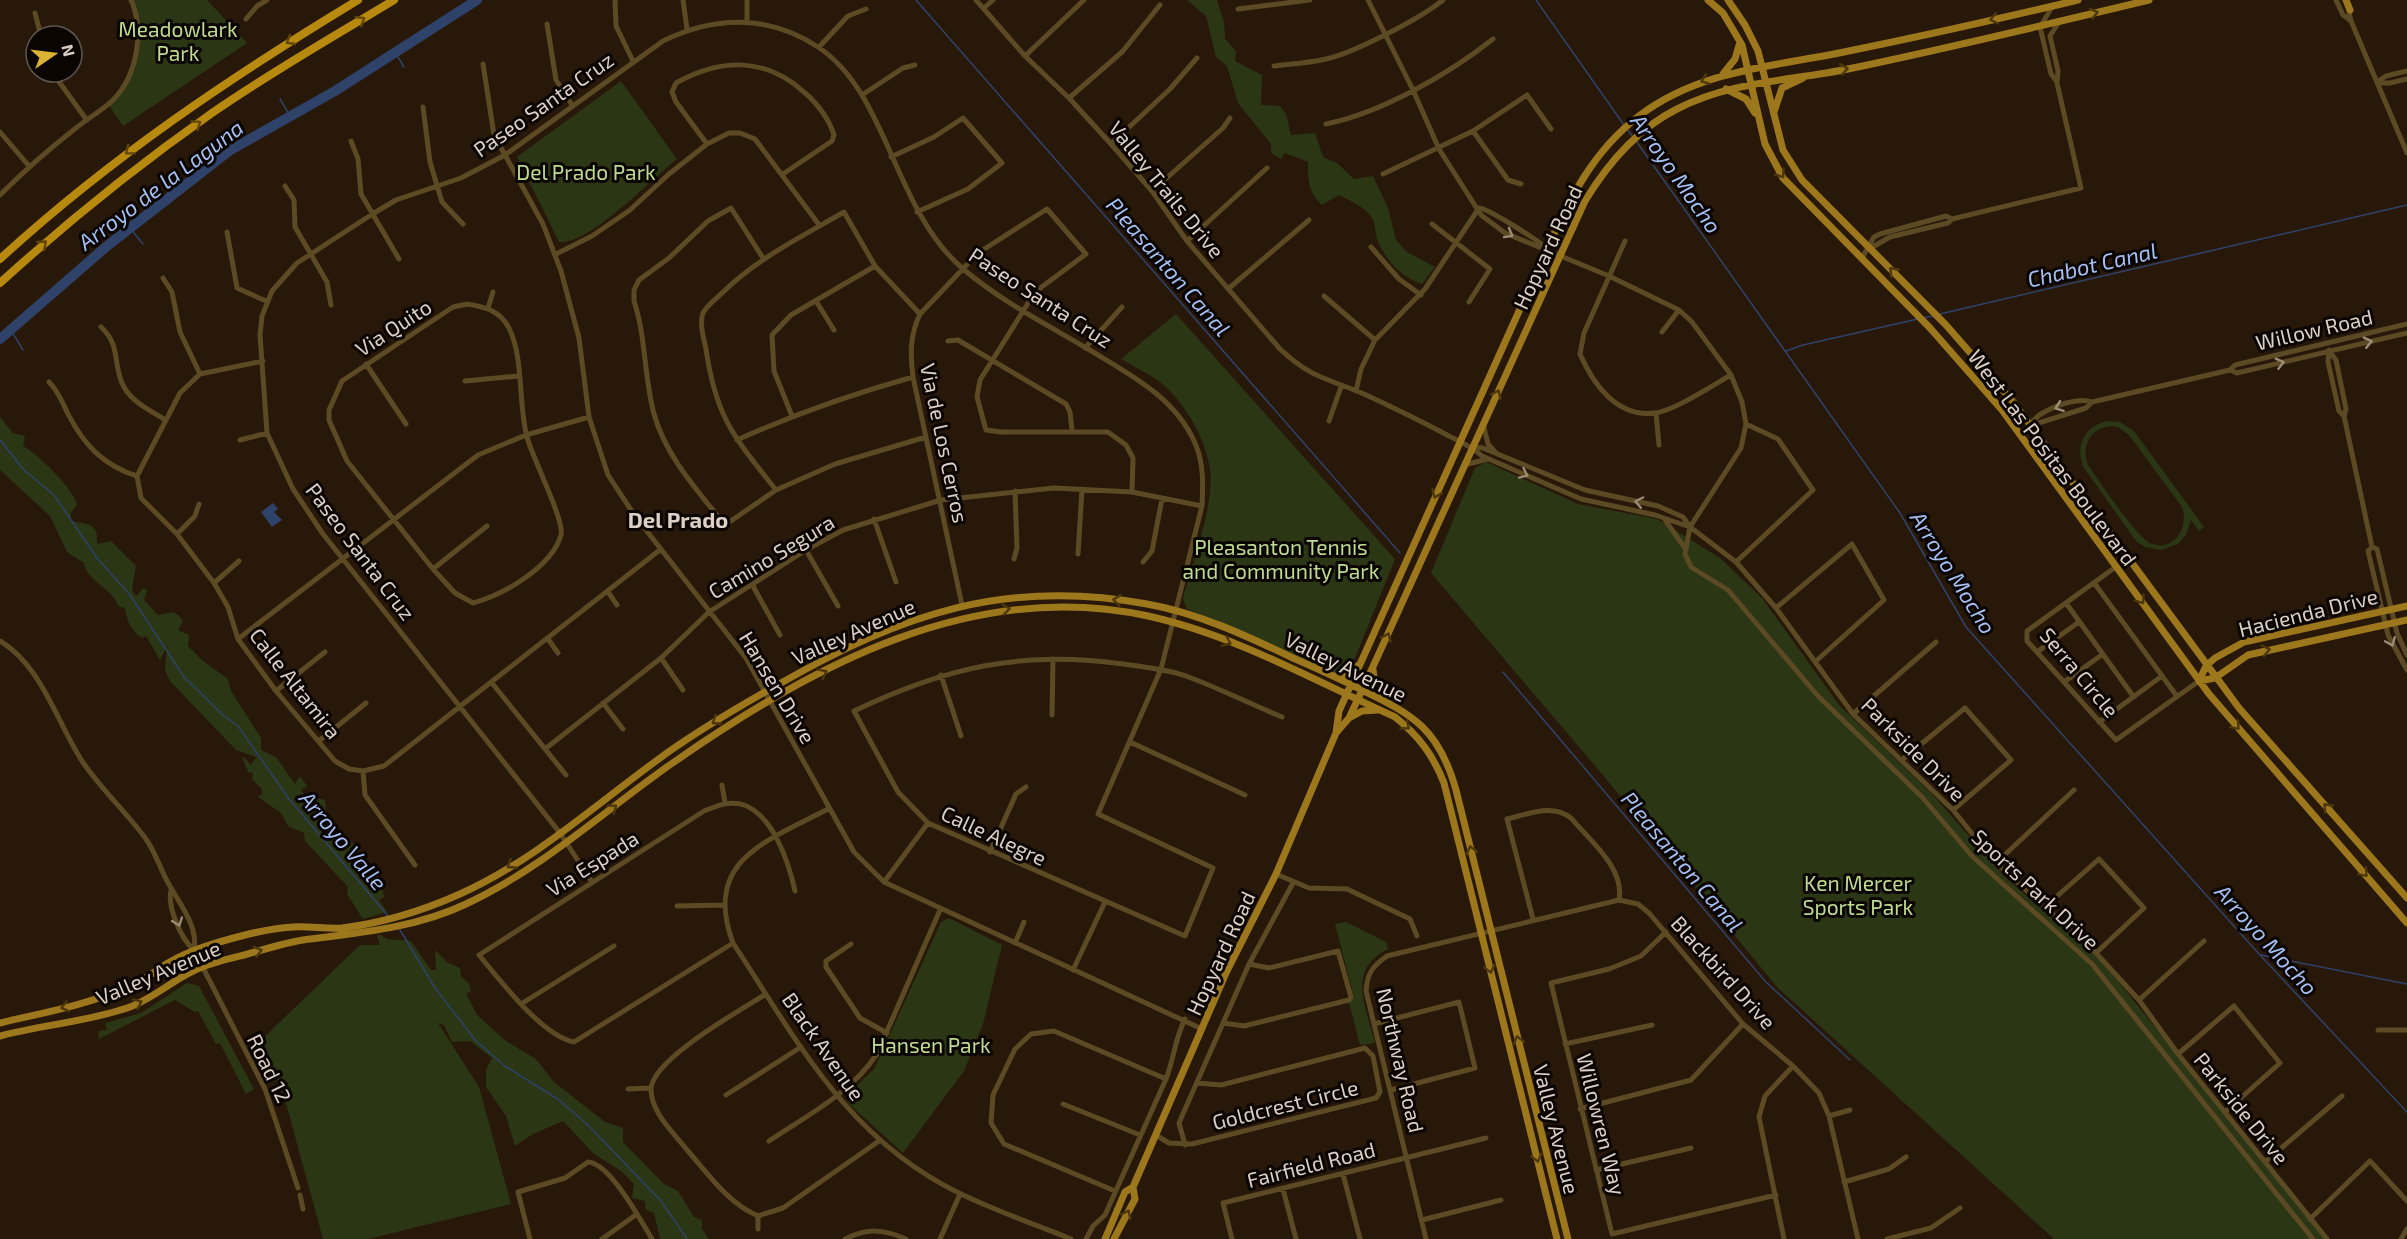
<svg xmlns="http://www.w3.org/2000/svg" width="2407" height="1239" font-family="'Exo 2',sans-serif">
<rect width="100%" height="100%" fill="#281809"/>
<path fill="#2b3615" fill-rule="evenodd" d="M130,0H207L247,43L123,126L108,104C138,70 140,43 130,0Z
M1187,0H1217L1224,22L1225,39L1236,51L1235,61L1262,75L1261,105L1280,106L1286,114L1291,135L1315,133L1323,157L1337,163L1354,179L1373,176L1388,208L1396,240L1407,252L1435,267L1422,284C1402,278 1385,260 1377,239C1375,233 1376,226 1373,220C1366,207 1352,202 1339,195L1322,205C1308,191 1308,181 1308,162L1285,153L1281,159L1271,153V144L1238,103L1227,66L1216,57L1206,16Z
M621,81L677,159C652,178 590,245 559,242L517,157Z
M1176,314L1395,559L1347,678L1187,609L1183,599C1192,565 1215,502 1210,469C1205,436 1183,399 1157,380C1146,372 1132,366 1121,359Z
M0,417L13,433L25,436L23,446C38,454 72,487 77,504L71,513V521C80,523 95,522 97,535C97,538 96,541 98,544L111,541L136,566L132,588L134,594L137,596L143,588L147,590L144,600L158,615C171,613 175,609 183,621L178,630L189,635L188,646L203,661L228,679L231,691L261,738V750L276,757L295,784L300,776L307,786L301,790L308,800L306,805L309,808L311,806V797L325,800L327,821L331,827V835L339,838L340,842L350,840L380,877L384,897L379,900L387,912L363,919L347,894L348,887L305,841L304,833L288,826L281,813L258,797L262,794V789L252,779L253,773L248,772L242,757H244L251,765L256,757L236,750L170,681L165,670L167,646L160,660L146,636L142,638C132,632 126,619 125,608L118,606C113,588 87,582 84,563L67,552L50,516L0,470Z
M2109,421L2120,422L2134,431L2204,527L2199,531L2191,520L2186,535L2178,544L2161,550L2145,547L2136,541L2084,468C2074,447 2085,424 2109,421ZM2109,426L2118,427L2129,435L2182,507C2189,527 2175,551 2152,544C2137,539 2099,480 2088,465C2081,447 2089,430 2109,426Z
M1486,462L1578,504L1657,519L1720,558L1762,598L1840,706L1933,795L2005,877L2096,956L2111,972L2324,1239H2054L1777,987L1602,774L1431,573L1475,468Z
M949,918L1002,945L983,1024L964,1071L903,1153L849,1104L847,1095L874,1069L941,922Z
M1346,922L1386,942L1388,949C1346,970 1366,1007 1375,1043L1360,1045L1349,1003L1354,997L1335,924Z
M379,934L387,939L411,941L431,970H436L435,950L447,962L460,968L461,976L469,984L471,992L466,993L477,1015L506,1041L536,1059L554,1082L605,1122L623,1128V1142L664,1184L678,1191L694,1217L702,1220V1229L709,1239H660L654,1213L646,1210L645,1201L632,1198L634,1184L621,1171L594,1154L563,1121L533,1134L515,1146L506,1116L486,1087V1070L492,1058L470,1041L452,1042L444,1025L438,1023L479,1087L511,1204L368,1239H323L284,1096L258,1043L360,945H380L377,936Z
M187,983L199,986L254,1089L246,1094L220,1043L216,1044L198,1011L195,1012L175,1000L99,1039L98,1031L107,1030L105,1023L141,1013Z"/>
<path fill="#2f4269" d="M273,503L278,509L274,512L282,520L272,527L261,512Z"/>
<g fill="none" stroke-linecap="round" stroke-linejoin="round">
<path stroke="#2f4269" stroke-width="1.5" d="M916,0L1400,553
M1536,0L1624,125
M395,52L404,67
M280,99L290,116
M1627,129L1633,137
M1636,141L1900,513L1966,627L2259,954L2407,1112
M130,228L143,244
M1940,314L2407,205
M1923,318L1933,316
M11,330L23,350
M1786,351L1803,345L1918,319
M0,440L24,470L54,495L97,558L130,595L184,677L224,716L238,726L289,799L389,917
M1503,672L1765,981L1850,1060
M400,930L435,988L476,1041L505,1066L559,1100L588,1125L661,1201L687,1239
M2261,955L2407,984"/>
<path stroke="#2f4269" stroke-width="10" d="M0,339L107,246L229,151L335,91L477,0"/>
<path stroke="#5c4a24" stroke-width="5" d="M615,0L616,26L633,61
M683,0L687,29
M747,0V22
M976,0L1025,56L1069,98L1111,144L1152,191L1187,241L1280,349C1312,379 1327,378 1364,394C1392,407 1419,420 1447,435C1459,441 1471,446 1482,456L1581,499L1655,515L1690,527
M1368,0L1413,90L1439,149L1481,215L1505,233L1609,276L1679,310L1692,322L1731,375L1742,402L1746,424L1741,448L1690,527L1685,554L1691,567L1728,590L1818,696L1922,797L1972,856L2092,964L2313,1239
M2336,0L2343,15L2351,21
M2052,7L2040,27L2051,74L2057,82
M2348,7L2351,21L2407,153
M984,8L993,0
M1238,9L1310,0
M35,13L41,36
M246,19L257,6L267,0
M547,24L556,80L572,105
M819,47L848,16L866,9
M1025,56L1084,0
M483,64L494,135L543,224L561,271L579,338L589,417L608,475L635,516L746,658L854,852L884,882L1202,1029
M1274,66C1291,64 1309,63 1326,59C1354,53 1421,18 1443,0
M52,72L86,119
M2377,82L2386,76L2407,71
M2378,83H2390L2407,79
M862,95L903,68L915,65
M1069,98L1122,52L1160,5
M423,107L430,162L442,202L463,224
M1326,124C1381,113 1449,74 1493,39
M1473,131L1508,180L1521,184
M0,132L29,166
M351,141L358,159L361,194L399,259
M707,144L676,102L672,92L676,83C721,58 766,57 805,93C817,103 829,119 834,135L832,141L783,174
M1111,144L1170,89L1197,58
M891,157L934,137L963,118L1002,163L968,189L917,212
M1383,174L1473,131L1527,95L1551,129
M285,186L294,200L295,227L327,282L331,305
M1152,191L1223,128L1230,118
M0,195C24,171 49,149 76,128C88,118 103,110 113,100C137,76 145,30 131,0
M1479,208C1487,208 1538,240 1546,248
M1432,224L1490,269L1469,302
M227,232L237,288L266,301
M1187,241L1267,168
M1625,241L1584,333L1580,354C1593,384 1617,418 1655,413C1674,411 1713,385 1731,375
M1371,247L1399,279L1421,295
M1871,248L1890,237L1948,223L1952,219L2081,188L2057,83L2058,71L2050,36L2059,22
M556,254L592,236L630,210L669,174L707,144L729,133H740L755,139L820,226
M763,258L731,208L708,221L669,258L639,280L634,290V301C646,337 644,377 654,414C666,457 698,491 725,525L776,490L835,464L926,437
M1862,258L1874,237L1880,234L1946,216L1952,219
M163,278L172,292L180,332L200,374
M1228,289L1309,220
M1324,296L1375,340
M816,301L834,330
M467,304C486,307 500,311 509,328C524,358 518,404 527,437C532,457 565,521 561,535C552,567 503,595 473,603L455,593L433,569L347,461L329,420V410L342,381L453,307Z
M488,308L493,292
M101,327C122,346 112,366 124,387C132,402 151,411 164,419
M1662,332L1679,310
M948,341L958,340L1066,404L1070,412L1072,430
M1085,348L1122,307
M2329,350L2328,362L2339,411L2344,416
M2329,351L2336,360L2346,409L2344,416L2372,547L2377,549L2397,633L2407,655
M263,361L200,374L180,393L137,476L141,498L177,534L214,583L228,607L238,639L276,691L335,761L349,769L363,771L384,766L661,549
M366,364L406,424
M2230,370L2235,365L2407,324
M465,381L518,376
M49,382C59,392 62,402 68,414C84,445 104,466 137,476
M1356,391L1361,369L1375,340L1425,289L1479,208
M1656,413L1659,445
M792,416L774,371L772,335L791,315L875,266
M1329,421L1341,387
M1483,423L1488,444L1496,453
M2032,425L2086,408L2092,402L2230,370L2237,373L2407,333
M2021,434C2028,428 2034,418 2041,414C2054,406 2077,397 2092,402
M240,440L267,433
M737,440C795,414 852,394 913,377
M1472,447L1483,448L1585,490L1658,506L1683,517L1690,527L1736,562L1776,608L1853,714L1953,810L1996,863L2096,953L2139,1000L2178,1054L2327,1239
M1464,465L1488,459
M776,490C734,437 716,418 706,349C704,339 699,324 703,313C707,305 716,299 722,293C758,258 801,237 844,212L875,266L920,314
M874,519L896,582
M1665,520L1685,548
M177,534L195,516L199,504
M2372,547L2368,551L2388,635L2407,670
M806,550L838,606
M1078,554L1082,489
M1014,559L1017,548L1015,491
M1143,562L1152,551L1162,499
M1736,562L1813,490L1778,439L1746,424
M2117,566L2027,631V641L2116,740L2199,681
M433,569L487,526
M214,583L239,561
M2095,584L2176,695
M753,586L780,635
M608,592L617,605
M2066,603L2133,696
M962,605L913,377C910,354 910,335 920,314L978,253L1047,209L1086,254L1035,292L980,380L977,397L986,430L1001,432H1108L1126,445L1133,458L1132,492
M1776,608L1852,544L1884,600L1816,661
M238,639L478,455L526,435L589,417
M548,639L558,653
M0,641C41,665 57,722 82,761C101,789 126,812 146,839C157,855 161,872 171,888C182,907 198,927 194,950
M2037,652L2079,622
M661,658L683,690
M941,675L961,736
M2064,682L2103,654
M492,683L566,775
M276,691L325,652
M603,703L623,729
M1853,714L1936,642
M1052,715L1053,659
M2099,722L2162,676
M320,740L366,703
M1130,742L1245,795
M545,749L661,658L709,612L806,550L843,530L941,500L1054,488L1132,492L1202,506
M1903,759L1965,708L2011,760L1953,810
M363,771L365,795L415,865
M722,785L725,803
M828,809C767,841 702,860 733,943C798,1042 848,1140 961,1194C996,1211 1034,1224 1071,1239
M990,852L1016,794L1026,787
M1996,863L2074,790
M1276,874L1309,888L1347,889L1410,919L1417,936
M592,882L560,833L323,534L293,489L267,433L260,335L262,316L272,291L297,263L374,213L396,200L461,178L505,155L663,41C714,16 768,14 818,47C888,93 893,208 962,268C999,300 1046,324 1088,349C1129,374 1175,397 1195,443C1204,463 1203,485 1202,506L1161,669L1098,814L1213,868L1185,936L928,823L898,792L854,711C946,667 1022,650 1123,664C1144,667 1166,669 1186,676C1219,688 1250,704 1282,717
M884,882L928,823
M171,890C167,907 181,939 194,950L265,1089L298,1188
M677,906L723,905
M2046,906L2099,859L2144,908L2096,953
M1533,919L1507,819C1529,814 1552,803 1571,818C1590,841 1625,868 1619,900
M1666,932L1641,956L1609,969L1551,983L1612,1234L1776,1195
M733,943L574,1042C542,1036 499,979 479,955L704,811C717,806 730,800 744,805C774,816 789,864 795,891
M1015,943L1024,922
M851,944L826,961V967L860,1018L887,1033
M1073,970L1105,902
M766,994C741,1010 652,1059 651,1089C651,1113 674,1133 688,1151C709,1175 728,1203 758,1216L783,1208L879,1141
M2139,1000L2204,941
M521,1004L614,946
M1223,1023L1244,1026L1349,1000L1351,997L1338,951L1269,968L1249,964
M1374,1024L1459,1002L1475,1068L1391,1090
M2378,1030H2407
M1565,1044L1652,1025
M2178,1054L2234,1006L2280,1063L2225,1112
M628,1089L651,1088
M726,1095L801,1047
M1063,1104L1140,1135
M1580,1109L1691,1080L1743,1024
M1829,1116L1850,1110
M1156,1135L1169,1143L1192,1144L1376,1098L1380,1092L1373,1056L1365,1048L1221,1085L1197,1083
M769,1141C808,1115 851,1093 877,1054L940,910
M1185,1145L1179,1123L1249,964L1293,883
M2265,1162L2342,1096
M1596,1170L1691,1148
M1343,1174L1360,1239
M1844,1182L1889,1169L1906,1157
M1283,1189L1296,1239
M1115,1191L1004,1144L991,1123L993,1095L1015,1049L1031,1034L1054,1031L1166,1079
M300,1195L303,1209
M2310,1219L2370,1161L2407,1201
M1422,1220L1501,1200
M758,1229V1216
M530,1239L518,1192L565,1178L588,1162C610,1163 641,1221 652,1239
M602,1239L637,1214
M845,1239C868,1228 883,1229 906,1239
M940,1239L960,1194
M1086,1239L1093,1226L1105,1215L1166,1079C1174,1059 1175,1038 1185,1019
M1232,1239L1223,1203L1486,1138
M1426,1239L1366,991C1367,973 1373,966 1387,956L1619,900L1638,904L1649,913L1743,1024L1793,1066L1819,1093L1829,1116L1858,1239
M1784,1239L1759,1117L1765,1096L1793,1066
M1887,1239L1931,1228L1960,1208
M2401,1239L2407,1229"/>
<path stroke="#9d771c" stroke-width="7" d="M1708,0L1723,13L1742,45L1765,144L1783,178L1930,328L2002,410L2209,694L2407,923
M1728,0L1745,25L1758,51L1783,150L1802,180L1946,325L2014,403L2239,708L2407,898
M2346,0L2350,10
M1723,74L1735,59L1740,42
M1726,89L1746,99L1755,113
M1774,112L1782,88L1803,78
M1373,670L1375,684L1383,698
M1335,676L1346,674L1359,665
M2199,681L2206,666L2215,658L2244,642L2407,606
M2199,681L2215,678L2248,655L2407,620
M1349,718L1362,711L1378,710
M1336,733L1339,711L1547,249C1570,198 1593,151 1639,116C1698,71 1769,67 1839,53C1919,37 1999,19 2078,0
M0,1023C42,1013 86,1005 126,988C142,982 154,972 168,963C192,949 218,942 245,935C261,931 277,928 293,927C310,926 326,929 342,928C383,923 422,911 460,894C532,862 593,807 656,761C695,732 738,707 781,683C902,614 1006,578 1147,604C1198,613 1247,636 1293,658C1316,668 1338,678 1360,689C1414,715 1439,729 1456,790L1568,1239
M0,1036C42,1025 85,1022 127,1008C151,1000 170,982 193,971C209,963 227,959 244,955C263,950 283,943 303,940C358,933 416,928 466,904C543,868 605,810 674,762C814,665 973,578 1148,616C1235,635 1315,681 1395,717C1419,736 1433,755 1444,783L1557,1239
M1105,1239L1125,1192L1133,1187
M1114,1239L1135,1199L1133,1187L1226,973L1276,874L1336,733L1349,718L1371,671L1585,201C1608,163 1637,129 1677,109C1731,81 1790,81 1848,69C1949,48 2049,24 2149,0"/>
<path stroke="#b7890e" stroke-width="8" d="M0,259C110,158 231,77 358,0
M0,283C67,222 138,165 212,113C271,72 333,37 394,0"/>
</g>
<defs><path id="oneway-chevron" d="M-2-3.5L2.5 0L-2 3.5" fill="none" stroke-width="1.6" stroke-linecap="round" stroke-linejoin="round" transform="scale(1.5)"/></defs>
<g stroke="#4d380e">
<use href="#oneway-chevron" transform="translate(2094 13) rotate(-14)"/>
<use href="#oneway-chevron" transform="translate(1994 19) rotate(168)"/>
<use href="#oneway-chevron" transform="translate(1844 69) rotate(-10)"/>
<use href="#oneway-chevron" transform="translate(1705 80) rotate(160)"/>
<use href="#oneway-chevron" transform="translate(1781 174) rotate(54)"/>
<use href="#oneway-chevron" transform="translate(1893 271) rotate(-134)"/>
<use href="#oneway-chevron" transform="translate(1497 394) rotate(-65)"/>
<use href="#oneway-chevron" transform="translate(1436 494) rotate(114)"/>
<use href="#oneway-chevron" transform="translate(1117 600) rotate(-173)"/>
<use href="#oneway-chevron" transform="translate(2141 600) rotate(54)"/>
<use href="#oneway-chevron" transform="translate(1006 609) rotate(-8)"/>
<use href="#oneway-chevron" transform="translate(1387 637) rotate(-66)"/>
<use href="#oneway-chevron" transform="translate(1227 642) rotate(23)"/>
<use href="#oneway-chevron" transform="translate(2266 650) rotate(-13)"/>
<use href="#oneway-chevron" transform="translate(823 673) rotate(-27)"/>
<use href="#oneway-chevron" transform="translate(716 721) rotate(147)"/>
<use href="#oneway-chevron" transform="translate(1406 726) rotate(39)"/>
<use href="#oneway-chevron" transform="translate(2236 726) rotate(49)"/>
<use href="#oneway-chevron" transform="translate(2327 807) rotate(-132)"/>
<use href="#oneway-chevron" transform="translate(613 808) rotate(-37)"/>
<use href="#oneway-chevron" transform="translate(1471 850) rotate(-104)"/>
<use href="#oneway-chevron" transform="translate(511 865) rotate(147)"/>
<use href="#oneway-chevron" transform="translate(2364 873) rotate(49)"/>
<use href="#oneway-chevron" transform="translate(258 951) rotate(-15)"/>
<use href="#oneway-chevron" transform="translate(1490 969) rotate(76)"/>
<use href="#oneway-chevron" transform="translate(138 1003) rotate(-25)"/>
<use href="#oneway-chevron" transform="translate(65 1007) rotate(165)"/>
<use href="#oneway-chevron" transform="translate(1518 1040) rotate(-104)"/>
<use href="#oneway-chevron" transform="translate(1537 1158) rotate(76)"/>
<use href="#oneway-chevron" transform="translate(1127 1214) rotate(-63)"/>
</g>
<g stroke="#614708">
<use href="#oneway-chevron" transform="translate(361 20) rotate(-31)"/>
<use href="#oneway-chevron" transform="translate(290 41) rotate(149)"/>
<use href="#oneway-chevron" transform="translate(197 124) rotate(-35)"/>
<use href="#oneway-chevron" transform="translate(129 151) rotate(143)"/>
<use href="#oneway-chevron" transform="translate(43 244) rotate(-41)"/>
</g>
<g stroke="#9c8c75">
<use href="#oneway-chevron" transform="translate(1509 234) rotate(29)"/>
<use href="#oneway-chevron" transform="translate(2368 342) rotate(-13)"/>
<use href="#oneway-chevron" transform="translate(2280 363) rotate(-14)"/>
<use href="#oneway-chevron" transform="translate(2059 407) rotate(160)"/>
<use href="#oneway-chevron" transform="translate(1524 474) rotate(24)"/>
<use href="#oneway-chevron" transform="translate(1639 502) rotate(-168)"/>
<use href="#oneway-chevron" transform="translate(2391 642) rotate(68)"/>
<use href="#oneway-chevron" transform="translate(178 922) rotate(70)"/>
</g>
<g text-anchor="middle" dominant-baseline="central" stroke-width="6" stroke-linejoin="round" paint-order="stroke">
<g font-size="21" fill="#bfdb90" stroke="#0b0502">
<text x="178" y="28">Meadowlark<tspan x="178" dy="24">Park</tspan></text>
<text x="586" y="171">Del Prado Park</text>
<text x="1281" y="546">Pleasanton Tennis<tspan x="1281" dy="24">and Community Park</tspan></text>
<text x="1858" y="882">Ken Mercer<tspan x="1858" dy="24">Sports Park</tspan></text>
<text x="931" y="1044">Hansen Park</text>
</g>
<g font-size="21" fill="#dbcfc6" stroke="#0b0502">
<text transform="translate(543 104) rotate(-35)">Paseo Santa Cruz</text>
<text transform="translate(1167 189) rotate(51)">Valley Trails Drive</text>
<text transform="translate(1547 247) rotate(-65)">Hopyard Road</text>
<text transform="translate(1041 297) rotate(33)">Paseo Santa Cruz</text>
<text transform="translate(393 327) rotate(-33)">Via Quito</text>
<text transform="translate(2314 329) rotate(-13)">Willow Road</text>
<text transform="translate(945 443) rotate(78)">Via de Los Cerros</text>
<text transform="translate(2053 457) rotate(53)">West Las Positas Boulevard</text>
<text transform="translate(361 551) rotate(53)">Paseo Santa Cruz</text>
<text transform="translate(771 556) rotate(-31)">Camino Segura</text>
<text transform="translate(2308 612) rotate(-14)">Hacienda Drive</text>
<text transform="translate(853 631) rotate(-24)">Valley Avenue</text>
<text transform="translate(1346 666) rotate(26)">Valley Avenue</text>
<text transform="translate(2080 672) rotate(50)">Serra Circle</text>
<text transform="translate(296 683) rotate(52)">Calle Altamira</text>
<text transform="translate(778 687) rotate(59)">Hansen Drive</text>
<text transform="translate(1914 749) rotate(45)">Parkside Drive</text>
<text transform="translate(994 835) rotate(25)">Calle Alegre</text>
<text transform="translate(592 863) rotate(-32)">Via Espada</text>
<text transform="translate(2036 889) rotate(43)">Sports Park Drive</text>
<text transform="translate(1220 953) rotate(-65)">Hopyard Road</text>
<text transform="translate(158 972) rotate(-23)">Valley Avenue</text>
<text transform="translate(1724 972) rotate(48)">Blackbird Drive</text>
<text transform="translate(824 1046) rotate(55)">Black Avenue</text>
<text transform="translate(1401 1060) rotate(77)">Northway Road</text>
<text transform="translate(270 1068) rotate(64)">Road 12</text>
<text transform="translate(1285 1104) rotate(-14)">Goldcrest Circle</text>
<text transform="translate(2242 1108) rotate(51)">Parkside Drive</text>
<text transform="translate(1602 1124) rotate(76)">Willowren Way</text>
<text transform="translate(1557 1129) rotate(76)">Valley Avenue</text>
<text transform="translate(1311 1164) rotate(-14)">Fairfield Road</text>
</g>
<g font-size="22" font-style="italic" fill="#a5bff4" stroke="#0b0502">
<text transform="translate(1677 173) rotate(55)">Arroyo Mocho</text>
<text transform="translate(160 184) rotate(-37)">Arroyo de la Laguna</text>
<text transform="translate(2092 264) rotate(-13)">Chabot Canal</text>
<text transform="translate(1169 266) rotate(49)">Pleasanton Canal</text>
<text transform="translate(1954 572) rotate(58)">Arroyo Mocho</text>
<text transform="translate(344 840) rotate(50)">Arroyo Valle</text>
<text transform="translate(1683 861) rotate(50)">Pleasanton Canal</text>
<text transform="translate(2267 939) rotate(48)">Arroyo Mocho</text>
</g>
<g font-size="22" font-weight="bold" fill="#dbcfc6" stroke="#0b0502">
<text x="678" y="519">Del Prado</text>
</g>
</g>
<g transform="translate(54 54) rotate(76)"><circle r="28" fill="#0b0502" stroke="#5e5650" stroke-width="1.5"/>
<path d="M0-4.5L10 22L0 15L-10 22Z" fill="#dcb233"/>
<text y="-9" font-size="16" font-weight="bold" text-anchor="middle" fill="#dbcfc6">N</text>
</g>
</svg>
